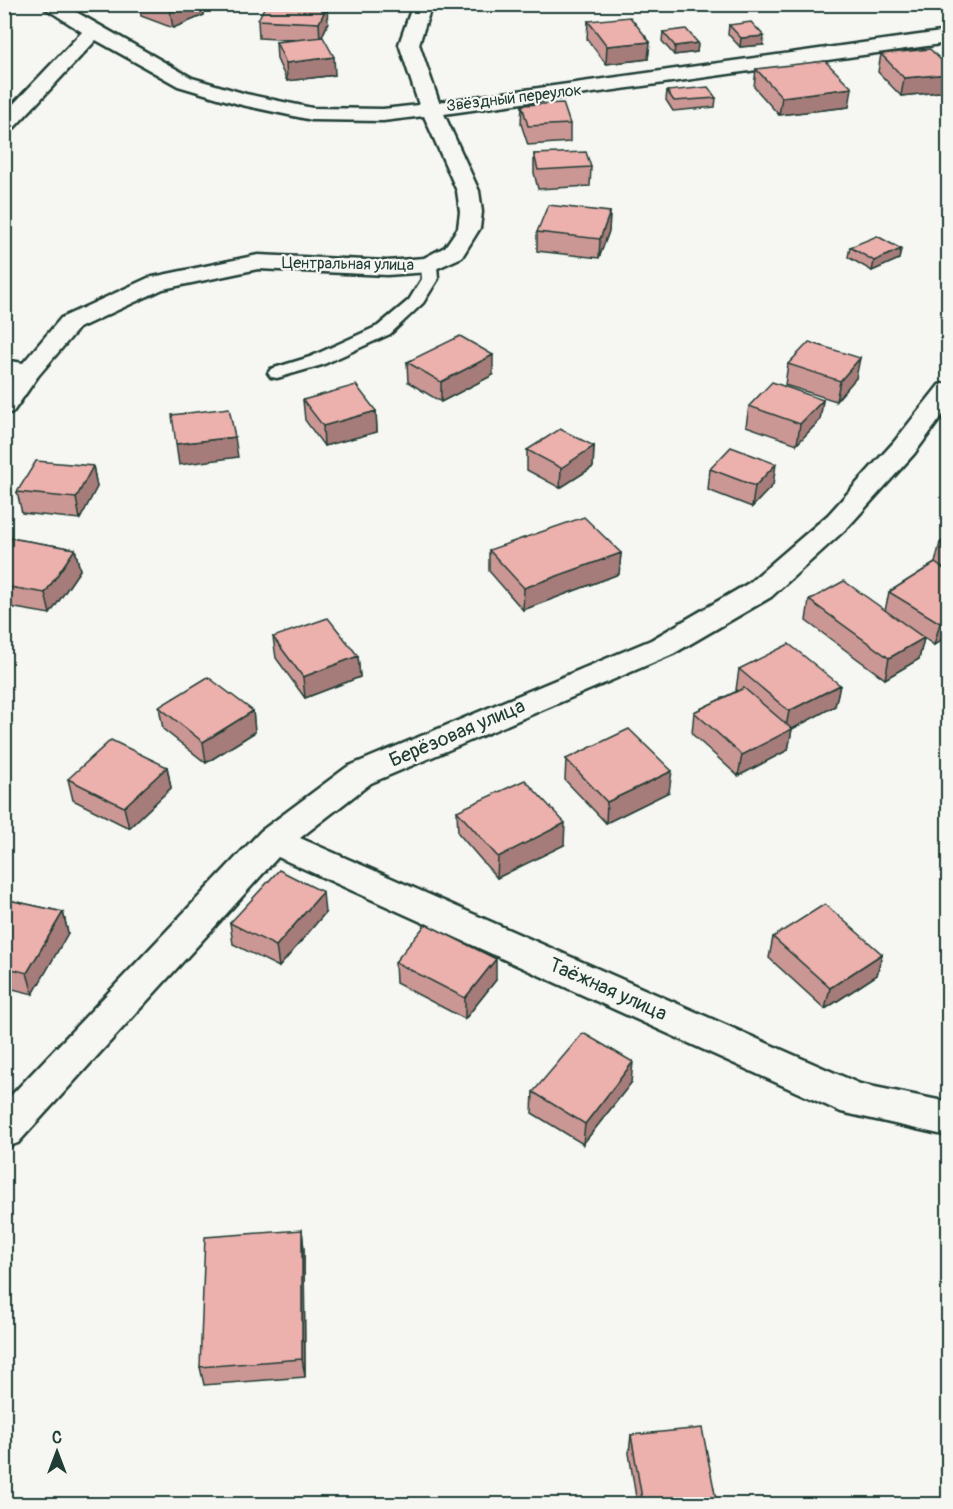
<svg xmlns="http://www.w3.org/2000/svg" width="953" height="1509" font-family="Pangolin,sans-serif">
<rect width="100%" height="100%" fill="#f6f6f2"/>
<filter id="ink" filterUnits="userSpaceOnUse"><feTurbulence type="fractalNoise" baseFrequency=".0167" numOctaves="2"/><feDisplacementMap in="SourceGraphic" scale="12" xChannelSelector="R" yChannelSelector="G"/><feConvolveMatrix kernelMatrix="1 2 1 2 8 2 1 2 1" color-interpolation-filters="sRGB"/></filter>
<g filter="url(#ink)">
<g fill="none" stroke-linecap="round" stroke-linejoin="round">
<defs>
<path id="service" d="M429,260L437,265L438,279L423,303L390,334L322,365L277,378L271,377L268,373L271,369L310,357L378,326L409,300L422,279L421,265Z"/>
<path id="minor" d="M39,4H62L192,78L246,94L312,108L383,109L419,105L399,44L413,4H432L419,44L439,102L948,31V43L444,114L479,191L482,212L480,228L462,257L429,272L387,275L258,269L163,289L79,328L38,376L13,412L4,414V387L12,377L4,376V360L23,363L61,318L148,278L258,255L387,261L424,258L445,247L458,228L460,212L457,191L424,116L383,121L312,120L242,105L178,86L96,40L11,131L4,133V114L82,32Z
M948,383V408L914,454L848,527L771,597L673,654L371,783L300,838L860,1084L948,1102V1136L841,1112L278,857L18,1143L4,1148V1103L261,831L347,767L651,640L749,583L828,515L894,442L939,385Z"/>
</defs>
<use href="#service" stroke="#1f3d34" stroke-width="5"/>
<use href="#minor" stroke="#1f3d34" stroke-width="5"/>
<use href="#service" fill="#f6f6f2" fill-rule="evenodd"/>
<use href="#minor" fill="#f6f6f2" fill-rule="evenodd"/>
</g>
<path fill="#cb9795" stroke="#1f3d34" stroke-width="1.5" d="M139,4H203L204,15L173,28L141,16Z
M258,20L328,23L322,37L335,75L287,81L277,59L276,42L296,40L259,38Z
M588,21L650,42L648,59L606,64L587,39Z
M729,25L763,45L740,47L728,34Z
M663,32L698,43L697,52L674,55L662,41Z
M881,54L948,67V91L901,96L878,72Z
M756,69L849,107L779,115L754,87Z
M667,91L716,98L715,107L673,111L666,100Z
M522,105L570,124V142L528,145L521,124Z
M534,154L591,167L590,186L538,189L534,173Z
M948,175V199L944,194Z
M610,212L609,231L599,258L537,251V232Z
M850,247L901,249L899,259L872,271L848,257Z
M407,362L493,375L441,402L408,382Z
M788,364L856,378L836,401L785,385Z
M303,400L376,411L377,432L324,446L305,420Z
M823,400L820,420L797,444L746,426L749,406Z
M594,446L593,467L560,488L527,470V450Z
M93,466L97,487L80,519L22,513L17,492Z
M710,469L773,485L752,507L708,490Z
M948,536V571L939,566L948,571V635L934,645L924,638L919,659L885,679L806,621L809,600L885,611L889,592L935,563L940,543Z
M4,537L75,549L80,570L50,614L4,606Z
M489,550L621,553L619,574L523,610L489,571Z
M273,637L358,656L360,677L305,698L276,658Z
M739,669L840,685L835,706L792,729L788,750L738,776L692,734L694,712L737,691L736,690Z
M159,707L253,711L255,732L206,763L163,729Z
M566,759L669,792L606,823L565,780Z
M167,767L171,788L129,828L73,800L68,779Z
M457,811L564,845L497,878L458,833Z
M4,899L63,912L68,933L33,994L4,987Z
M325,913L279,967L233,944L230,923Z
M773,937L882,954L877,975L825,1009L769,958Z
M395,962L496,980L465,1019L396,983Z
M631,1083L583,1144L532,1113L533,1092Z
M302,1230L304,1250L305,1377L204,1385L200,1367Z
M631,1435L717,1504H637L629,1453Z
M948,1454V1497L941,1470Z"/>
<path fill="#a57b79" stroke="#1f3d34" stroke-width="1.5" d="M186,4H203L204,15L173,28L170,11Z
M327,6L328,23L320,41L319,23Z
M8,28L11,45L4,47V29Z
M764,36L763,45L740,47L741,38Z
M650,42L648,59L606,64L607,46Z
M698,43L697,52L674,55L675,46Z
M334,57L335,75L287,81L286,63Z
M948,74V91L901,96L904,78Z
M852,88L849,107L779,115L782,97Z
M610,212L609,231L599,258L600,239Z
M901,249L899,259L872,271L874,261Z
M493,355V375L441,402V382Z
M860,358L856,378L836,401L840,381Z
M823,400L820,420L797,444L800,424Z
M376,411L377,432L324,446L323,426Z
M235,437L238,457L179,465L176,444Z
M594,446L593,467L560,488L561,468Z
M776,464L773,485L752,507L755,486Z
M93,466L97,487L80,519L76,498Z
M75,549L80,570L50,614L45,593Z
M621,553L619,574L523,610L524,588Z
M948,617V635L934,645L940,623Z
M924,638L919,659L885,679L889,658Z
M358,656L360,677L305,698L303,677Z
M840,685L835,706L792,729L788,750L738,776L742,755L785,732L789,711Z
M253,711L255,732L206,763L203,742Z
M167,767L171,788L129,828L124,807Z
M672,771L669,792L606,823L607,802Z
M565,823L564,845L497,878L498,857Z
M323,892L325,913L279,967L276,946Z
M63,912L68,933L33,994L27,973Z
M882,954L877,975L825,1009L830,988Z
M496,959V980L465,1019V998Z
M633,1062L631,1083L583,1144L585,1124Z
M302,1230L304,1250L305,1377L302,1359Z"/>
<path fill="#ecb0ad" stroke="#1f3d34" stroke-width="1.5" d="M153,4H186L170,11Z
M266,4H300L327,6L319,23L258,20Z
M630,17L650,42L607,46L588,21Z
M751,22L764,36L741,38L729,25Z
M686,29L698,43L675,46L663,32Z
M323,37L334,57L286,63L276,42Z
M930,49L948,67V74L904,78L881,54Z
M825,61L852,88L782,97L756,69Z
M708,87L716,98L674,101L667,91Z
M563,103L570,124L528,126L522,105Z
M586,152L591,167L538,170L534,154Z
M548,205L610,212L600,239L537,232Z
M877,236L901,249L874,261L850,247Z
M460,336L493,355L441,382L407,362Z
M809,342L860,358L840,381L788,364Z
M772,382L823,400L800,424L749,406Z
M356,385L376,411L323,426L303,400Z
M229,408L235,437L176,444L172,415Z
M560,429L594,446L561,468L527,450Z
M731,447L776,464L755,486L710,469Z
M36,461L93,466L76,498L17,492Z
M584,517L621,553L524,588L489,550Z
M948,536V547L940,543Z
M4,537L75,549L45,593L4,586Z
M935,563L948,572V617L940,623L889,592Z
M844,581L924,638L889,658L809,600Z
M328,618L358,656L303,677L273,637Z
M789,644L840,685L789,711L739,669Z
M208,677L253,711L203,742L159,707Z
M744,688L792,729L742,755L694,712Z
M629,729L672,771L607,802L566,759Z
M111,740L167,767L124,807L68,779Z
M525,780L565,823L498,857L457,811Z
M279,870L323,892L276,946L230,923Z
M4,899L63,912L27,973L4,967Z
M825,904L882,954L830,988L773,937Z
M426,924L496,959L465,998L395,962Z
M583,1033L633,1062L585,1124L533,1092Z
M302,1230V1359L200,1367L205,1237Z
M702,1428L717,1504H643L631,1435Z"/>
</g>
<g text-anchor="middle" dominant-baseline="central" stroke-width="4.5" stroke-linejoin="round" paint-order="stroke">
<g font-size="16" fill="#1f3d34" stroke="#f6f6f2">
<text transform="translate(514 98) rotate(-7)">Звёздный переулок</text>
<text transform="translate(348 264) rotate(1)">Центральная улица</text>
</g>
<g font-size="20" fill="#1f3d34" stroke="#f6f6f2">
<text transform="translate(457 733) rotate(-23)">Берёзовая улица</text>
<text transform="translate(608 989) rotate(24)">Таёжная улица</text>
</g>
</g>
<rect width="953" height="1509" fill="none" stroke="#f6f6f2" stroke-width="24"/>
<rect x="12" y="12" width="929" height="1485" fill="none" stroke="#1f3d34" stroke-width="2" filter="url(#ink)"/>
<g transform="translate(57 1452)" stroke="#f6f6f2" stroke-width="4.5" paint-order="stroke">
<path d="M0-4.5L10 22L0 15L-10 22Z" fill="#1f3d34"/>
<text y="-9" font-size="16" font-weight="bold" text-anchor="middle" fill="#1f3d34">С</text>
</g>
</svg>
